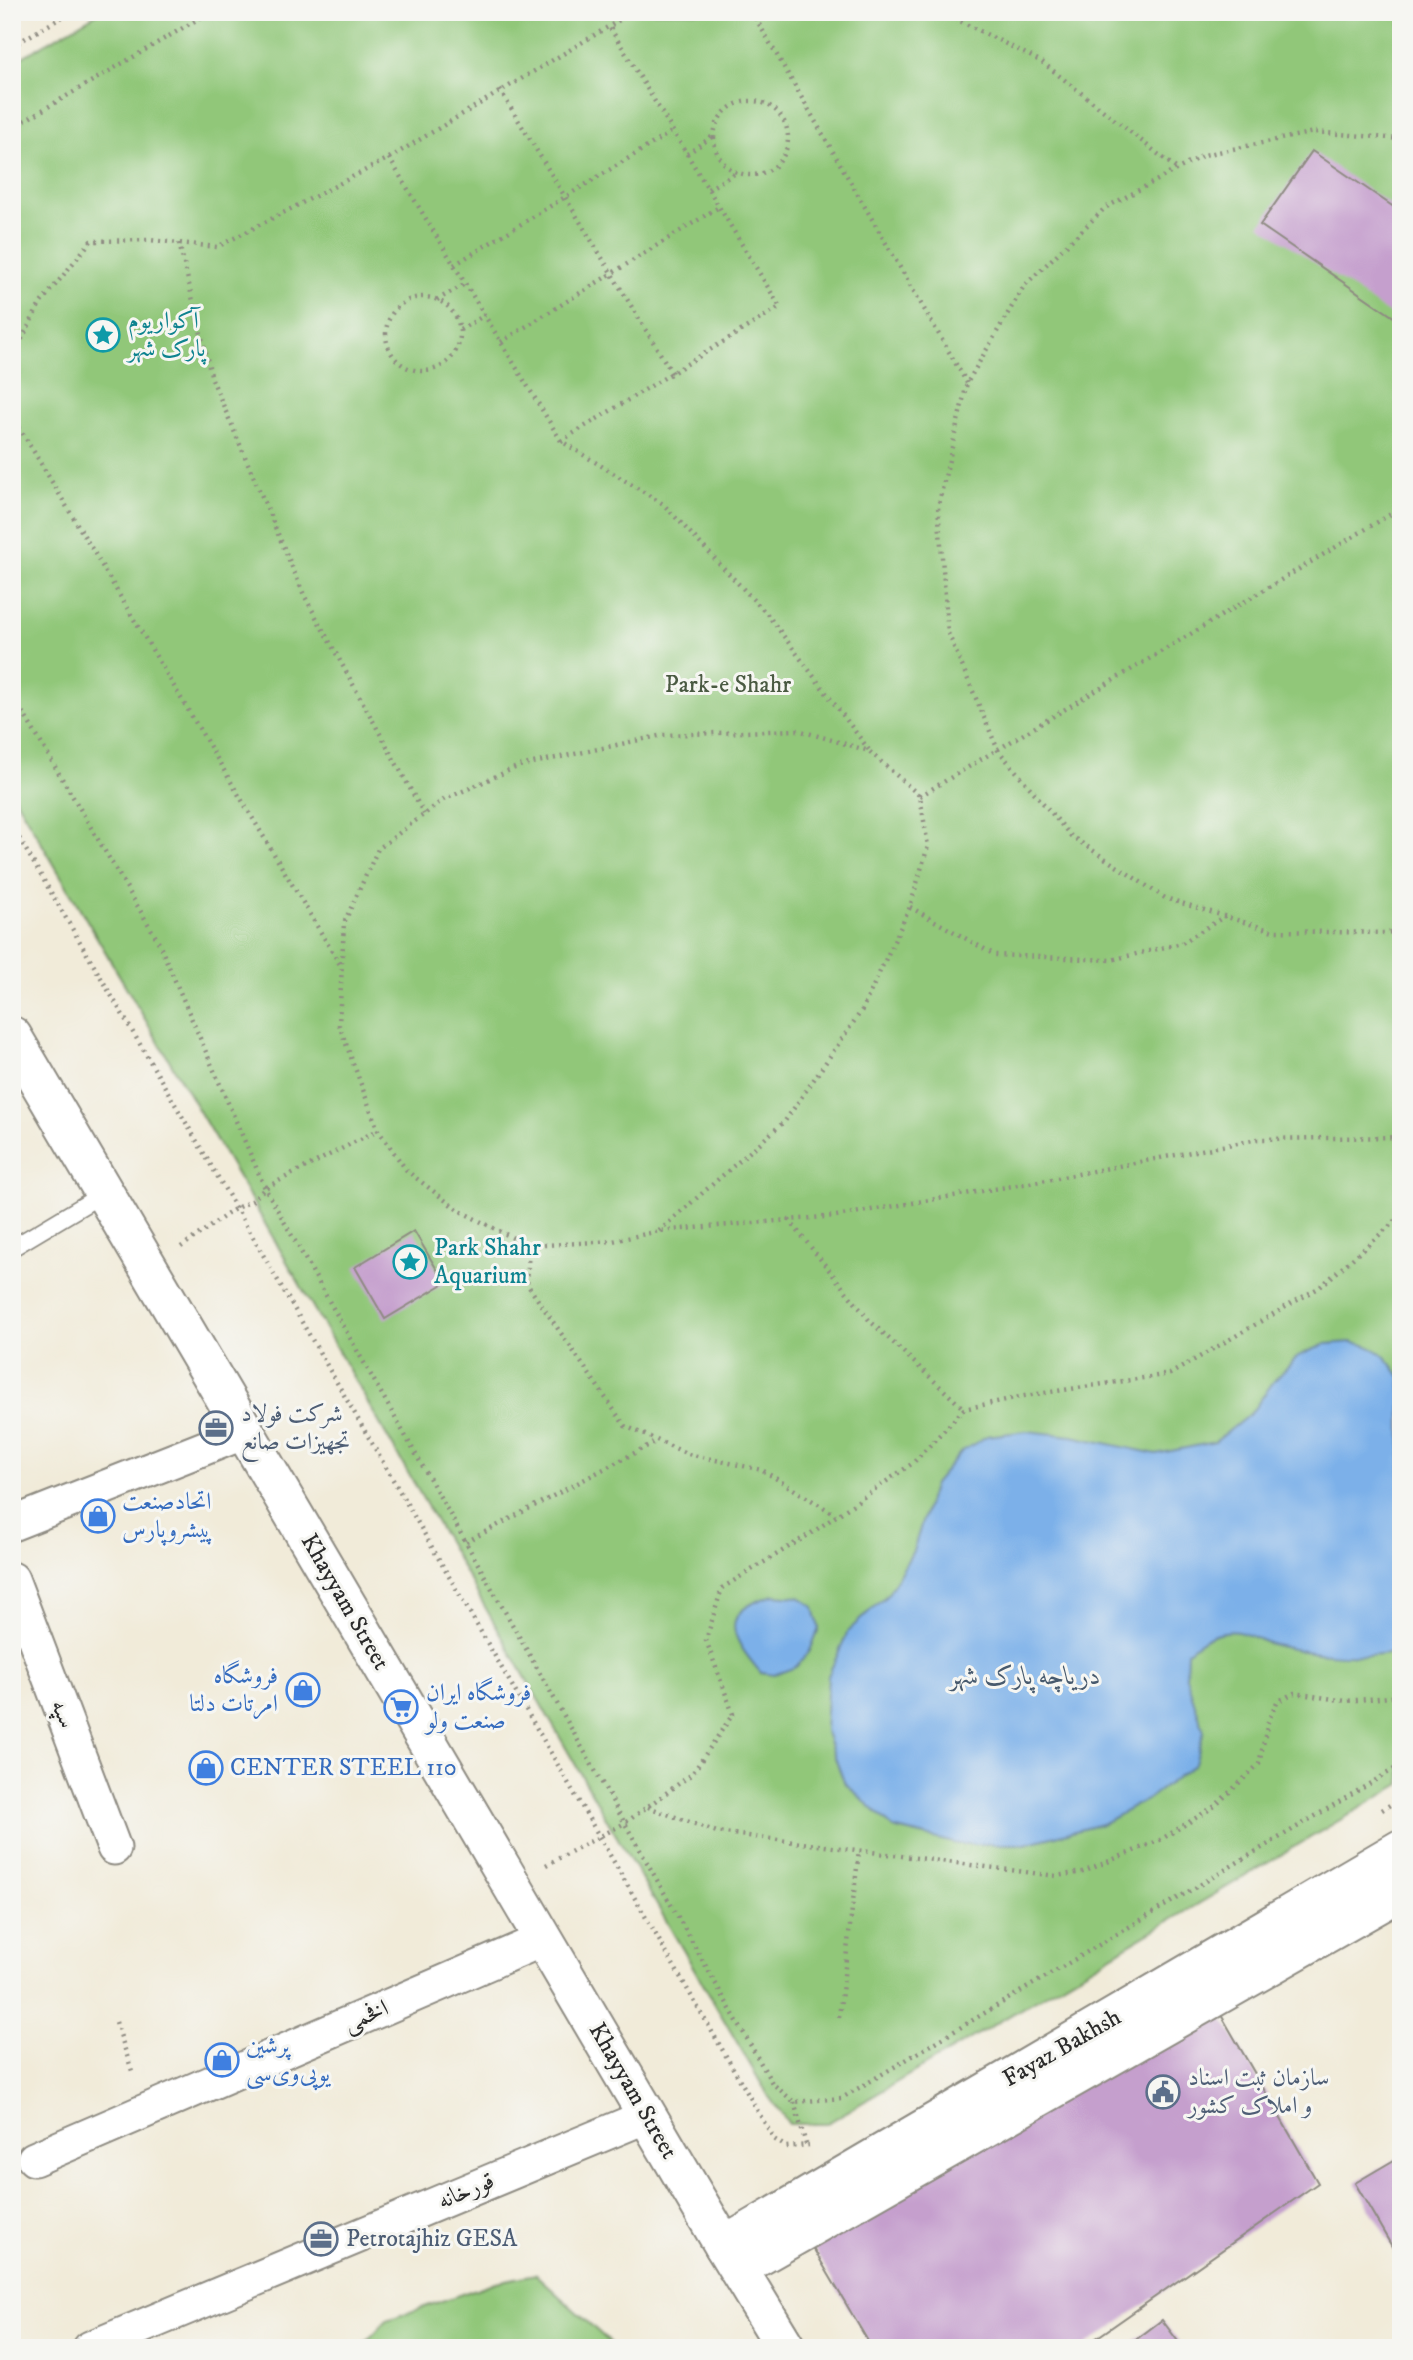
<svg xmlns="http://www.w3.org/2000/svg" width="1413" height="2360" font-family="'IM FELL DW Pica',Amiri,serif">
<rect width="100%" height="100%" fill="#f6f6f2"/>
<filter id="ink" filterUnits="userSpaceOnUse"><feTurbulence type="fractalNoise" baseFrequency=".0143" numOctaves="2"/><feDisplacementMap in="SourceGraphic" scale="14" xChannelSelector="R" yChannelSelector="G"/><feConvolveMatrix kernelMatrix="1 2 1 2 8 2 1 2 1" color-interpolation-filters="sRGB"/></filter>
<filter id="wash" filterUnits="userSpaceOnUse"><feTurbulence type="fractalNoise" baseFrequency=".00686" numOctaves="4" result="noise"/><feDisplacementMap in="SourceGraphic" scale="28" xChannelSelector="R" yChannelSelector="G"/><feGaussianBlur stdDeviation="1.57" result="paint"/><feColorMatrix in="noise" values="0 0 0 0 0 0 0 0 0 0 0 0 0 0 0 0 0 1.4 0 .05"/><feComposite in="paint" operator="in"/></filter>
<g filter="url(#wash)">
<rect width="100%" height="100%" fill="#f1ebd9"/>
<path fill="#91c779" stroke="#5e7952" stroke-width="2" d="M100,12H1401V1784L826,2124H789L769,2097L613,1830L252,1201L12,793V63Z
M535,2274L616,2348H360L387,2320L496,2282Z"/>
<path fill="#7cb0e9" stroke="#546e8a" stroke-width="2" d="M1351,1342C1378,1346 1386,1355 1401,1378V1651C1360,1659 1311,1655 1271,1644C1255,1639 1242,1629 1224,1632C1210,1634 1197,1643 1187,1652L1186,1677L1204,1731L1195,1764L1148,1799L1102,1824L1025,1844H958L893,1828L844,1782L825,1730L828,1676L848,1631L888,1594L913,1551L934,1484L961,1452L987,1436L1027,1431L1072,1436L1156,1454L1215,1442L1251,1413L1274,1381L1298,1356L1326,1344Z
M774,1595L799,1597L814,1607L819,1628L810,1651L796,1667L774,1675L761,1673C729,1635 717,1612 774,1595Z"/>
<g id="blocks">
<path fill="#c59fcd" d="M1312,151L1401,212V322L1260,225Z
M414,1231L445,1283L385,1319L355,1267Z
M1213,2001L1318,2183L1082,2348H872L809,2241Z
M1401,2156V2262L1355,2183Z
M1162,2320L1183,2348H1125Z"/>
</g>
</g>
<g filter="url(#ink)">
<use href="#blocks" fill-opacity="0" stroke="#8e8b82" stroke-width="2"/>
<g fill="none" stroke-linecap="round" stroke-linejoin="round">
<defs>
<path id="service" d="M12,1248L104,1193"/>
<path id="minor" d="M12,1524L245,1432
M12,1579L114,1848
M34,2159L544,1939
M90,2348L647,2116"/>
<path id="tertiary" d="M724,2246L1401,1849
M749,2262L1401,1891"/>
<path id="primary" d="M12,1036L724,2246L786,2348"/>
</defs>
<use href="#service" stroke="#8e8b82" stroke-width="19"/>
<use href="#minor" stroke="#8e8b82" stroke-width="37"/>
<use href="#tertiary" stroke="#8e8b82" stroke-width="42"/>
<use href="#primary" stroke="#8e8b82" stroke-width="42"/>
<path stroke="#8e8b82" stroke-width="4.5" stroke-dasharray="2 5" stroke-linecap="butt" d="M752,12L967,383
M942,12L1042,62L1177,169
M12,46L71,12
M500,90L672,373
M714 138a37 37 0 1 1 74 0a37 37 0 1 1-74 0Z
M12,128L210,12
M1401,139L1314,132L1204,155L1105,208L1024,286L967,383L938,507L948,633L998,750L1071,836L1165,898L1273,931L1386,933L1401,930
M687,154L713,136
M389,158L561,441L663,504L767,614L869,750
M708,189L736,173
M179,243L212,379L304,595L424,814
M454,265L673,131
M386 334a37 37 0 1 1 74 0a37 37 0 1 1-74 0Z
M437,300L465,284
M460,330L485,315
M501,342L719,207
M12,358L40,304L91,241L150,240L217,247L389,158L633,12
M12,415L342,968
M561,441L780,307L609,26
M12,694L157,939L265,1188L772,2083L794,2102L842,2098L1401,1765
M920,796L1401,508
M12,826L236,1208L774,2139L786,2147L809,2145
M910,907L995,955L1111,960L1182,943L1225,916
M789,1220L869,1320L964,1409
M659,1231L785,1121L862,1010L910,907L928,846L920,796L869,751L798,730L663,735L519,766L443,800L378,849L344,923L339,1025L378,1130L407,1171L458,1210L529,1246L613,1241L659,1231L836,1216L1047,1180L1258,1139L1401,1137
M529,1246L527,1284L625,1426L688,1454L762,1470L836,1515
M181,1247L236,1208L252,1201L265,1188L378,1130
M466,1542L657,1441
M648,1807L717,1832L1056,1876L1083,1872L1160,1840L1215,1806L1259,1764L1268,1722L1277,1702L1294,1693L1346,1701L1401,1696
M1382,1810L1401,1798
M546,1865L625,1823L692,1774L733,1714L706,1640L722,1588L810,1534L913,1463L964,1409L1024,1396L1170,1374L1320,1287L1401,1216
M839,2017L859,1851
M116,2022L133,2074
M794,2102L807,2148"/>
<use href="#service" stroke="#fff" stroke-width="16"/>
<use href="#minor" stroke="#fff" stroke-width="33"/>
<use href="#tertiary" stroke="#fff" stroke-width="38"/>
<use href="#primary" stroke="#fff" stroke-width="38"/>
</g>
</g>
<defs>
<symbol id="sight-ring" viewBox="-11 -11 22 22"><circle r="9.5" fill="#f6f6f2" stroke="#0f9aa8" stroke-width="1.5"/><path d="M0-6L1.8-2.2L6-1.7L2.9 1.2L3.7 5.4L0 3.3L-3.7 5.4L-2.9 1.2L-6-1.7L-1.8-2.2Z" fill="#0f9aa8"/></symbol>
<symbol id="office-ring" viewBox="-11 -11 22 22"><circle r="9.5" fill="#f6f6f2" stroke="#5c6f8a" stroke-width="1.5"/><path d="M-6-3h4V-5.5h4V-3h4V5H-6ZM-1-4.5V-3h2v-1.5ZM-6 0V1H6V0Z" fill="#5c6f8a"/></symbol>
<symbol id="shop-ring" viewBox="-11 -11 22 22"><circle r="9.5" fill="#f6f6f2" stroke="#3f7fe0" stroke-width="1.5"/><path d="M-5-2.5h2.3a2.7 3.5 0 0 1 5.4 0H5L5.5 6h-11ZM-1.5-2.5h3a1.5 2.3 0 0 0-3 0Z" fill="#3f7fe0"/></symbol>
<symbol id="supermarket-ring" viewBox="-11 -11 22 22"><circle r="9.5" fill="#f6f6f2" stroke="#3f7fe0" stroke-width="1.5"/><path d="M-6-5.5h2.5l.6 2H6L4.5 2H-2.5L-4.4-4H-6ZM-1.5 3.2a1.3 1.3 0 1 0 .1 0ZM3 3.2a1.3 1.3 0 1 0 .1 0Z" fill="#3f7fe0"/></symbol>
<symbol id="civic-ring" viewBox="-11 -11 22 22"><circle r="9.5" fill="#f6f6f2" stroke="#5c6f8a" stroke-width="1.5"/><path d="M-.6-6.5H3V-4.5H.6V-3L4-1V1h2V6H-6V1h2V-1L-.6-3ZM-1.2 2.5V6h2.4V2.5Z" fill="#5c6f8a"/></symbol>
</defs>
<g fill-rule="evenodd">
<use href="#sight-ring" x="84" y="316" width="38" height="38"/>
<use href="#sight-ring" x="391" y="1243" width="38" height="38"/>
<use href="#office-ring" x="197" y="1409" width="38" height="38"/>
<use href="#shop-ring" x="79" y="1497" width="38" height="38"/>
<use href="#shop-ring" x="284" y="1671" width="38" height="38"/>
<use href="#supermarket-ring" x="382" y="1688" width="38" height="38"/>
<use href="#shop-ring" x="187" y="1749" width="38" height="38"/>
<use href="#shop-ring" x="203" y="2041" width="38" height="38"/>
<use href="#civic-ring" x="1144" y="2073" width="38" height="38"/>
<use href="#office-ring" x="302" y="2220" width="38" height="38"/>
</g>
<g text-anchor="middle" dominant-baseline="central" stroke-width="6" stroke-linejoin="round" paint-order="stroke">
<g font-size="24" fill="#0d838f" stroke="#f6f6f2" text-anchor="start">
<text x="128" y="321">آکواریوم<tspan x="128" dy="28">پارک شهر</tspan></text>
<text x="434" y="1248">Park Shahr<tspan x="434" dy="28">Aquarium</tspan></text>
</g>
<g font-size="24" fill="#4a5a42" stroke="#f6f6f2">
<text x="728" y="685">Park-e Shahr</text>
</g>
<g font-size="24" fill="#4e5e75" stroke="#f6f6f2" text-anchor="start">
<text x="241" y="1414">شرکت فولاد<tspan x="241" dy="28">تجهیزات صانع</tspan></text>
<text x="1188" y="2078">سازمان ثبت اسناد<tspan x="1188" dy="28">و املاک کشور</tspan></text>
<text x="346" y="2239">Petrotajhiz GESA</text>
</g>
<g font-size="24" fill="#366cbe" stroke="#f6f6f2" text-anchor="start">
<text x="122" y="1502">اتحادصنعت<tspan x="122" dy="28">پیشروپارس</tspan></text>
<text x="278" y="1676" text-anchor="end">فروشگاه<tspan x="278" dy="28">امرتات دلتا</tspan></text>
<text x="426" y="1693">فروشگاه ایران<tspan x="426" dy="28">صنعت ولو</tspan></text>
<text x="230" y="1768">CENTER STEEL 110</text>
<text x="246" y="2046">پرشین<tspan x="246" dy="28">یو‌پی‌وی‌سی</tspan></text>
</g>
<g font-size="24" fill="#2b2b2b" stroke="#f6f6f2">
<text transform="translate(345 1602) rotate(60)">Khayyam Street</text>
<text transform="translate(63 1714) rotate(69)">سپه</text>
<text transform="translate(366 2016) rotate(-23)">افخمی</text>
<text transform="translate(1062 2048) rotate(-30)">Fayaz Bakhsh</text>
<text transform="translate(633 2091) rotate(60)">Khayyam Street</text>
<text transform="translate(466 2191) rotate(-23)">قورخانه</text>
</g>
<g font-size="26" font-style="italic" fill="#475a6e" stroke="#f6f6f2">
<text x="1025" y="1676">دریاچه پارک شهر</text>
</g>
</g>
<rect width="1413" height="2360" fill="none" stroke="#f6f6f2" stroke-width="42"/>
</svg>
